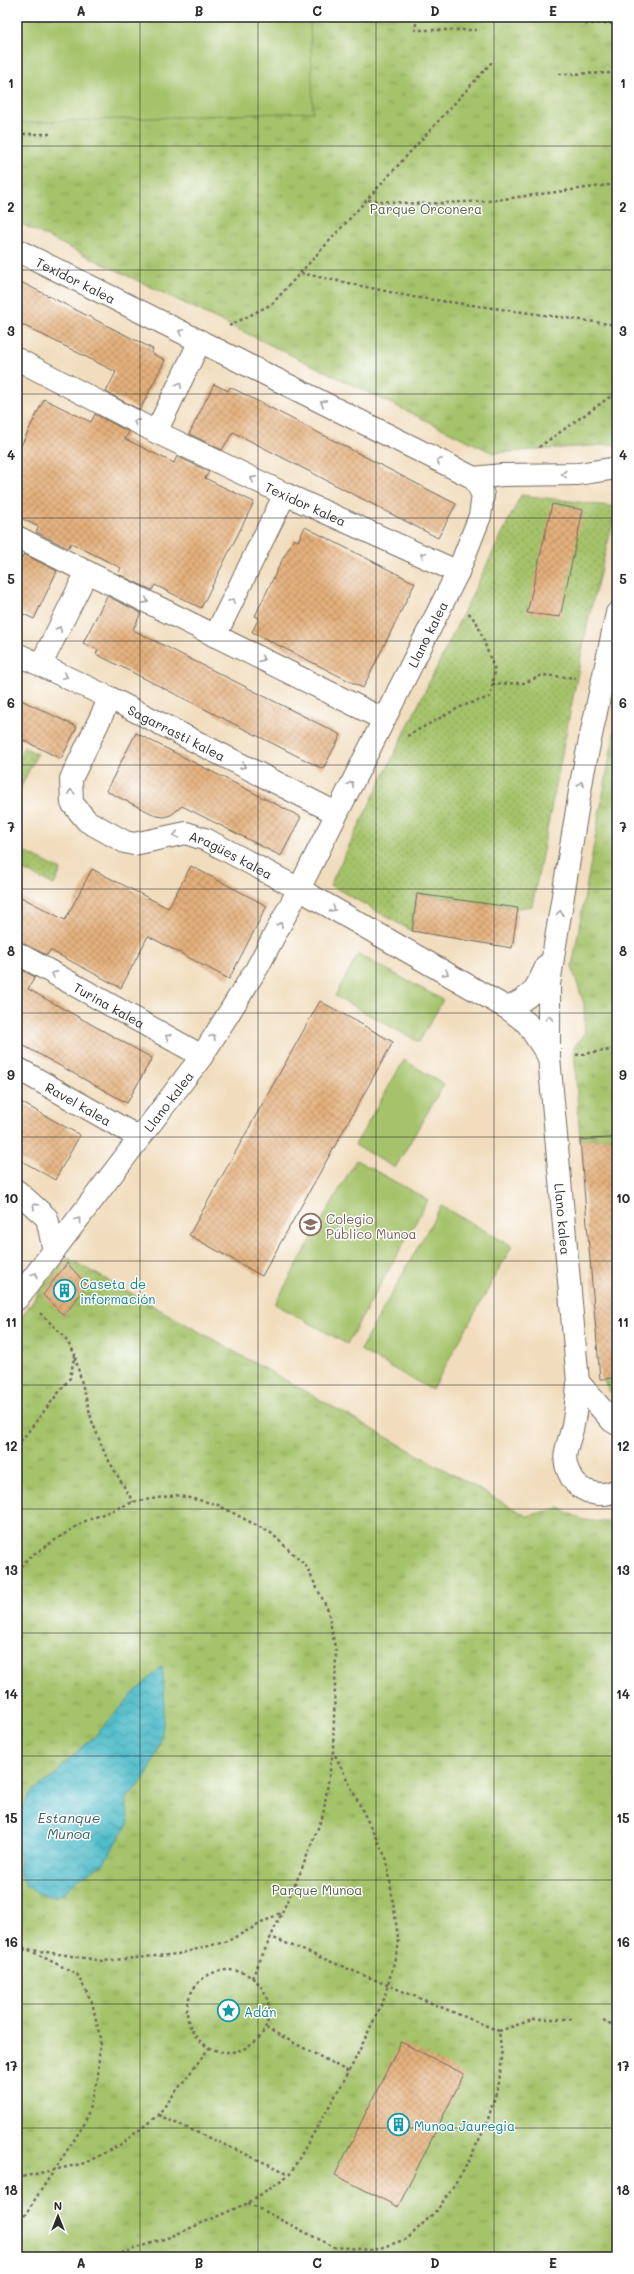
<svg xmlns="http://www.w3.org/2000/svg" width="634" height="2274" font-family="Mali,sans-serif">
<defs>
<pattern id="grass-dots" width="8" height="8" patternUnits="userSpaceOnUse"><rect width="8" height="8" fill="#a5c36a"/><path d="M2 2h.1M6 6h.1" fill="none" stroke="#879f57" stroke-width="1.8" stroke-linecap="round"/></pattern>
<pattern id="park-tufts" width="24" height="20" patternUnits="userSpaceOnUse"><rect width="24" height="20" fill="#a5c36a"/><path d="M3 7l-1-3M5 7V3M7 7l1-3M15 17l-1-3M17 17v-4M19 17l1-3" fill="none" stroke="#879f57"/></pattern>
<pattern id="water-waves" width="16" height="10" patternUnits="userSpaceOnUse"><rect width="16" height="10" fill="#4fbcc9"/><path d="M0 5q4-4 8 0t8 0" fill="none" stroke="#4299a3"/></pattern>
<pattern id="building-cross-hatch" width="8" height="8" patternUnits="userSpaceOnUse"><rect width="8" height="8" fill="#e4b07c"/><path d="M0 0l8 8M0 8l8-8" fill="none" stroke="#b98f66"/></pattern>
</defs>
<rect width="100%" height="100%" fill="#fff"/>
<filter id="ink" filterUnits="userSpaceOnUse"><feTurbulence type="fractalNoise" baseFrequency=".025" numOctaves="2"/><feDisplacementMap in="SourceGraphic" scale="8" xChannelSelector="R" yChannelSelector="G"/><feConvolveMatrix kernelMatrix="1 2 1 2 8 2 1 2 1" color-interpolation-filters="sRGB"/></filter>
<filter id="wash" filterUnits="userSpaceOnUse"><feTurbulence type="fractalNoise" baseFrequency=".012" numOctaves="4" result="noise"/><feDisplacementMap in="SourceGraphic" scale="16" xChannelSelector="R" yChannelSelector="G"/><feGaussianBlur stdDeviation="0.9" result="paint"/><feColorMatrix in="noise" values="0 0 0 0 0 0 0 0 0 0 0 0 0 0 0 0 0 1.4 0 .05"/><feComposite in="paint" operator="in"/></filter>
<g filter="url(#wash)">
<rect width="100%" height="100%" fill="#f1ddbd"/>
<path fill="url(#grass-dots)" stroke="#68774a" d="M521,495L617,507L589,616L532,906L518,908L417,894L412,931L330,885Z
M24,747L37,754L17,795V761Z
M17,848L61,870L54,885L17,867Z"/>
<path fill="url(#park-tufts)" stroke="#68774a" d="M17,17H617V444L493,453L17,222Z
M617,716V1137L580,1140L574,1047L585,1034L584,1004L572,967Z
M68,1258L527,1516L559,1508L583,1520L609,1522L617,1517V2257H17V1324L40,1290Z
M617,1354V1400C604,1388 601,1372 598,1356Z"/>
<path fill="#a5c36a" stroke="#68774a" d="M17,17H310L313,112L17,123Z
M358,954L443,1000L419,1042L335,996Z
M404,1060L444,1084L395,1168L355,1145Z
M356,1160L428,1200L347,1344L275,1304Z
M441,1206L512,1246L432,1390L360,1350Z"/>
<path fill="url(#water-waves)" stroke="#3d747a" d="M162,1666C166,1701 166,1740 149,1771C144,1781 133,1790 126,1800L129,1822L104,1863L78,1879L63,1894L52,1897L37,1893L27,1887L20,1875L18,1829L22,1808L31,1792L57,1774L66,1762L94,1737L132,1695Z"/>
<g id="blocks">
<path fill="url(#building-cross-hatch)" d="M17,280L153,349L151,353L165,360L140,410L106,392L116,372L17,322Z
M214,384L228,391L230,387L240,392L456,504L438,538L233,432L222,450L189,434Z
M44,399L91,422L95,414L129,432L125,439L174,463L177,456L209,472L205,478L254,502L201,608L155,585L152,590L118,574L121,568L71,543L68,548L36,532L39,527L17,516V454Z
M552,504L583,510L560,617L527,613Z
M305,527L415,583L363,688L252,632L259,618L255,616L282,560L294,539L298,541Z
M24,554L57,571L34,619L17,611V567Z
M107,596L141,613L133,630L341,735L323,769L96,654L98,650L83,643Z
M17,698L77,727L61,759L17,737Z
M136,733L301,817L281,856L182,806L171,815L164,817L157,816L106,791Z
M191,866L267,906L229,979L148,936L121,988L50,950L47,955L17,941V895L65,920L92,869L168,908Z
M417,894L518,908L512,948L412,931Z
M17,967L35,977L28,989L152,1058L127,1103L17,1042Z
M320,1001L393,1042L262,1276L189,1235Z
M17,1100L80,1135L55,1180L17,1158Z
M617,1137V1378L600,1379L580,1140Z
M67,1263L87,1285L64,1316L43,1295Z
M401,2042L464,2074L398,2207L335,2175Z"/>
</g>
</g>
<g filter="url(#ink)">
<use href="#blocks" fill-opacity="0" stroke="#70695e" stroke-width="1"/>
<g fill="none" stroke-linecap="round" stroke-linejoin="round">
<defs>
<g id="minor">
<path id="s1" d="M17,250L474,478"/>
<path id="s2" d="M17,359L156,432L285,494L458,572"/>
<path d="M156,432L200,341"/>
<path d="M474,478L502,475L578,474L617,468"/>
<path d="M17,537L87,572"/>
<path id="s3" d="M617,613L583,773L554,951L549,985V1057L578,1382C577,1396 576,1411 573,1425C569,1446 559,1455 571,1477C574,1483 581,1489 587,1491C597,1495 608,1495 617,1490"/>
<path d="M215,636L285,494"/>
<path id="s4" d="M17,654L110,698L336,813"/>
<path d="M41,664L87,572L383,719"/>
<path id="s5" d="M110,698L71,779L72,803L87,821L125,842L134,844L186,833L207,840L299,889L507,1008L527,1023L549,1057"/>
<path id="s6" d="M17,953L202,1056"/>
<path d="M507,1008C534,996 535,991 547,965"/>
<path id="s7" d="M17,1068L140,1138"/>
<path d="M17,1191L47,1218L54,1251"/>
<path id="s8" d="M17,1299L202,1056L257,968L299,889L458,572L480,516L483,495L474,478"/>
<path d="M578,1382L612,1421L617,1424"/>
</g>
</defs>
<use href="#minor" stroke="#70695e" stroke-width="24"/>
<path stroke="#70695e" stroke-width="2.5" stroke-dasharray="3 3" stroke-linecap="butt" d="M417,17L415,30H480
M585,24L617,23
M559,74L617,73
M17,134H53
M368,200L421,204L488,201L617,184
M301,273L413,297L617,325
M229,326L272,304L492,62
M539,447L617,392
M492,684L525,683L542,675L576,678
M407,736L462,706L490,697L495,671L477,623L468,612
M576,1055L617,1049
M75,1357L92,1421L105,1454L133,1502
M17,1446L70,1378L75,1354L63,1335L40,1313
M17,1571L29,1557L83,1522L133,1502L176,1495L216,1504L271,1533L306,1566L328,1610L336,1653L333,1751L323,1815L301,1871L252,1978
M17,1946L27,1949L103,1961L178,1954L228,1941L282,1912
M17,1951L27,1949L77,1974L92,2002L100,2037L98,2078L85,2123L17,2227
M187 2011a41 41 0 1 1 82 0a41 41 0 1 1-82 0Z
M603,2021L617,2028
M266,2028L349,2072
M499,2031L535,2019H574
M158,2115L290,2174
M17,2178L85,2163L123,2143L158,2115L209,2048
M248,2203L334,2247L374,2250L407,2239L438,2209L464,2170L486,2126L499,2083L502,2057L499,2031L271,1937
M110,2257L170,2237L248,2203L290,2174L349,2072L384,1999L399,1944L387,1860L333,1751"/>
<use href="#minor" stroke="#fff" stroke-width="22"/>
</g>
<defs><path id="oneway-chevron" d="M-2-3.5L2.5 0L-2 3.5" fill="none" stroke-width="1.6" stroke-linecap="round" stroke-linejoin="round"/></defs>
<g stroke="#a0a0a0">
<use href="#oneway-chevron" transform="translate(181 332) rotate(-154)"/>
<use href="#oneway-chevron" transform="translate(179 385) rotate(-64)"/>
<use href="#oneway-chevron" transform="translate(323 403) rotate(-153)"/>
<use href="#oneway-chevron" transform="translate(136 422) rotate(-152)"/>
<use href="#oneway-chevron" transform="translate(439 461) rotate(-153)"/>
<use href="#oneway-chevron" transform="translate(564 474) rotate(179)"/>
<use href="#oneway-chevron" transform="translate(253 479) rotate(-154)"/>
<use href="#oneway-chevron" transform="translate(423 555) rotate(-156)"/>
<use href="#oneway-chevron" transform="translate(146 601) rotate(26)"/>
<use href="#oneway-chevron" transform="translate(232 601) rotate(-64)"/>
<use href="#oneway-chevron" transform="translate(59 629) rotate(-64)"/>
<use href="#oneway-chevron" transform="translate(262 659) rotate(26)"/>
<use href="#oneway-chevron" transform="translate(65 676) rotate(26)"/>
<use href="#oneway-chevron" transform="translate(243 766) rotate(27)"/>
<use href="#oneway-chevron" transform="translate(351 784) rotate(-63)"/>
<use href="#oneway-chevron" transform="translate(581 784) rotate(-81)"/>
<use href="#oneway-chevron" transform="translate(71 792) rotate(-96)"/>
<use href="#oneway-chevron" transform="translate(176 835) rotate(168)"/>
<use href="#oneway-chevron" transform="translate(333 909) rotate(30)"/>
<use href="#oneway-chevron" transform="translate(560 913) rotate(-81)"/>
<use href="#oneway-chevron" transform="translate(280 925) rotate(-61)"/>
<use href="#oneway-chevron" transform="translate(446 973) rotate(30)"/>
<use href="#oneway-chevron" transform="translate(54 974) rotate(-151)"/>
<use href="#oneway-chevron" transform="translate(549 1018) rotate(-89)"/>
<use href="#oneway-chevron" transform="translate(168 1037) rotate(-151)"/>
<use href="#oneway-chevron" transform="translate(213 1037) rotate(-58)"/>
<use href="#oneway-chevron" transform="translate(35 1206) rotate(-136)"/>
<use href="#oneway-chevron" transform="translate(78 1220) rotate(-53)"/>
<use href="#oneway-chevron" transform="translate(35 1275) rotate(-53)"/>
</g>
</g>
<path fill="none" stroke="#2b2b2b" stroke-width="1" stroke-opacity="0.55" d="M140,17V2257M258,17V2257M376,17V2257M494,17V2257M17,146H617M17,270H617M17,394H617M17,518H617M17,641H617M17,765H617M17,889H617M17,1013H617M17,1137H617M17,1261H617M17,1385H617M17,1509H617M17,1633H617M17,1756H617M17,1880H617M17,2004H617M17,2128H617"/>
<defs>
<symbol id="school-ring" viewBox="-11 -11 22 22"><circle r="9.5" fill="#fff" stroke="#8d6e63" stroke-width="1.5"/><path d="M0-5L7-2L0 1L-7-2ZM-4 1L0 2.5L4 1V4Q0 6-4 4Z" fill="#8d6e63"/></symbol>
<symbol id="building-ring" viewBox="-11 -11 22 22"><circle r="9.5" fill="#fff" stroke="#0f9aa8" stroke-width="1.5"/><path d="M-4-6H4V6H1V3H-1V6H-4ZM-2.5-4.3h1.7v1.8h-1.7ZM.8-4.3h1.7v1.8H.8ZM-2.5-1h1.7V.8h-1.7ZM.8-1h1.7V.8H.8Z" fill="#0f9aa8"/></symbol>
<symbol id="sight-ring" viewBox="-11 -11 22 22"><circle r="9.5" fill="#fff" stroke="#0f9aa8" stroke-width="1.5"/><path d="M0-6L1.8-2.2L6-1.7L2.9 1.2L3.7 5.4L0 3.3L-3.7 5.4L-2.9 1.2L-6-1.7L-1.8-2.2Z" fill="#0f9aa8"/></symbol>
</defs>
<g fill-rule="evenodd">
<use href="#school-ring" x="298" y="1212" width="25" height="25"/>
<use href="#building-ring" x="52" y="1278" width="25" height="25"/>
<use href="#sight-ring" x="216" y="1998" width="25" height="25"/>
<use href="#building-ring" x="386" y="2112" width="25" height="25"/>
</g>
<g text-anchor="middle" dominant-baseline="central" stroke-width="3" stroke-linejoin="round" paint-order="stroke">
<g font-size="13" fill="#566041" stroke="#fff">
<text x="426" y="208">Parque Orconera</text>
<text x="317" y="1889">Parque Munoa</text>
</g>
<g font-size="13" fill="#2b2b2b" stroke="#fff">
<text stroke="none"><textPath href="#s1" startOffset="66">Texidor kalea</textPath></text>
<text stroke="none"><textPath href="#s2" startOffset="323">Texidor kalea</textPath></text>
<text stroke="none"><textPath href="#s8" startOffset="784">Llano kalea</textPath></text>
<text stroke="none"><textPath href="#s4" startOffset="178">Sagarrasti kalea</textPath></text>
<text stroke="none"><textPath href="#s5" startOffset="293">Aragües kalea</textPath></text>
<text stroke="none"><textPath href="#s6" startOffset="106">Turina kalea</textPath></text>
<text stroke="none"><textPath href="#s8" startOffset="249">Llano kalea</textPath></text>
<text stroke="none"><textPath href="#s7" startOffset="71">Ravel kalea</textPath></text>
<text stroke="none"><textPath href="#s3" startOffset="613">Llano kalea</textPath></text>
</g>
<g font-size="13" fill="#785e54" stroke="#fff" text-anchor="start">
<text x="326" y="1218">Colegio<tspan x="326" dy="15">Público Munoa</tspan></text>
</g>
<g font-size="13" fill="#0d838f" stroke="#fff" text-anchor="start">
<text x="80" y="1283">Caseta de<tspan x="80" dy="15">información</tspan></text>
<text x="244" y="2011">Adán</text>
<text x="414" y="2125">Munoa Jauregia</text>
</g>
<g font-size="14" font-style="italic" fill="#385e62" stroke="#fff">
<text x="69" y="1817">Estanque<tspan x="69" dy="16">Munoa</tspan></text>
</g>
</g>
<rect width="634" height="2274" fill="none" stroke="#fff" stroke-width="44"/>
<g transform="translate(58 2216)" stroke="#ffffff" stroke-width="3" paint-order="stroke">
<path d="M0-3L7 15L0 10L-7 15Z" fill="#2b2b2b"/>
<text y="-6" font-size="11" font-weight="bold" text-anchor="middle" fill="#2b2b2b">N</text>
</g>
<rect x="22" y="22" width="590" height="2230" fill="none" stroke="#2b2b2b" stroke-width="1.5"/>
<g font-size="13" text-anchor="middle" font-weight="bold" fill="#2b2b2b">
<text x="81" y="16">A</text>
<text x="199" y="16">B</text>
<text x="317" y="16">C</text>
<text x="435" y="16">D</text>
<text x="553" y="16">E</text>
<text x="11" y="88">1</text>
<text x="623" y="88">1</text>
<text x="11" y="212">2</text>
<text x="623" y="212">2</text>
<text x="11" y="336">3</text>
<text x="623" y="336">3</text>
<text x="11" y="460">4</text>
<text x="623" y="460">4</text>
<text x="11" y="584">5</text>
<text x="623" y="584">5</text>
<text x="11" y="708">6</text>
<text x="623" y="708">6</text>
<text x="11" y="832">7</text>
<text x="623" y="832">7</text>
<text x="11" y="956">8</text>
<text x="623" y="956">8</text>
<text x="11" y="1080">9</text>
<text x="623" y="1080">9</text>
<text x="11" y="1203">10</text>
<text x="623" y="1203">10</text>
<text x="11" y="1327">11</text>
<text x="623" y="1327">11</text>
<text x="11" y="1451">12</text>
<text x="623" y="1451">12</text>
<text x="11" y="1575">13</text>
<text x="623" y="1575">13</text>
<text x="11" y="1699">14</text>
<text x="623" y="1699">14</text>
<text x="11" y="1823">15</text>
<text x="623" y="1823">15</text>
<text x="11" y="1947">16</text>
<text x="623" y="1947">16</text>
<text x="11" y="2071">17</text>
<text x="623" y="2071">17</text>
<text x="11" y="2195">18</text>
<text x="623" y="2195">18</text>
<text x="81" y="2268">A</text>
<text x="199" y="2268">B</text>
<text x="317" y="2268">C</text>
<text x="435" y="2268">D</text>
<text x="553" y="2268">E</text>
</g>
</svg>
